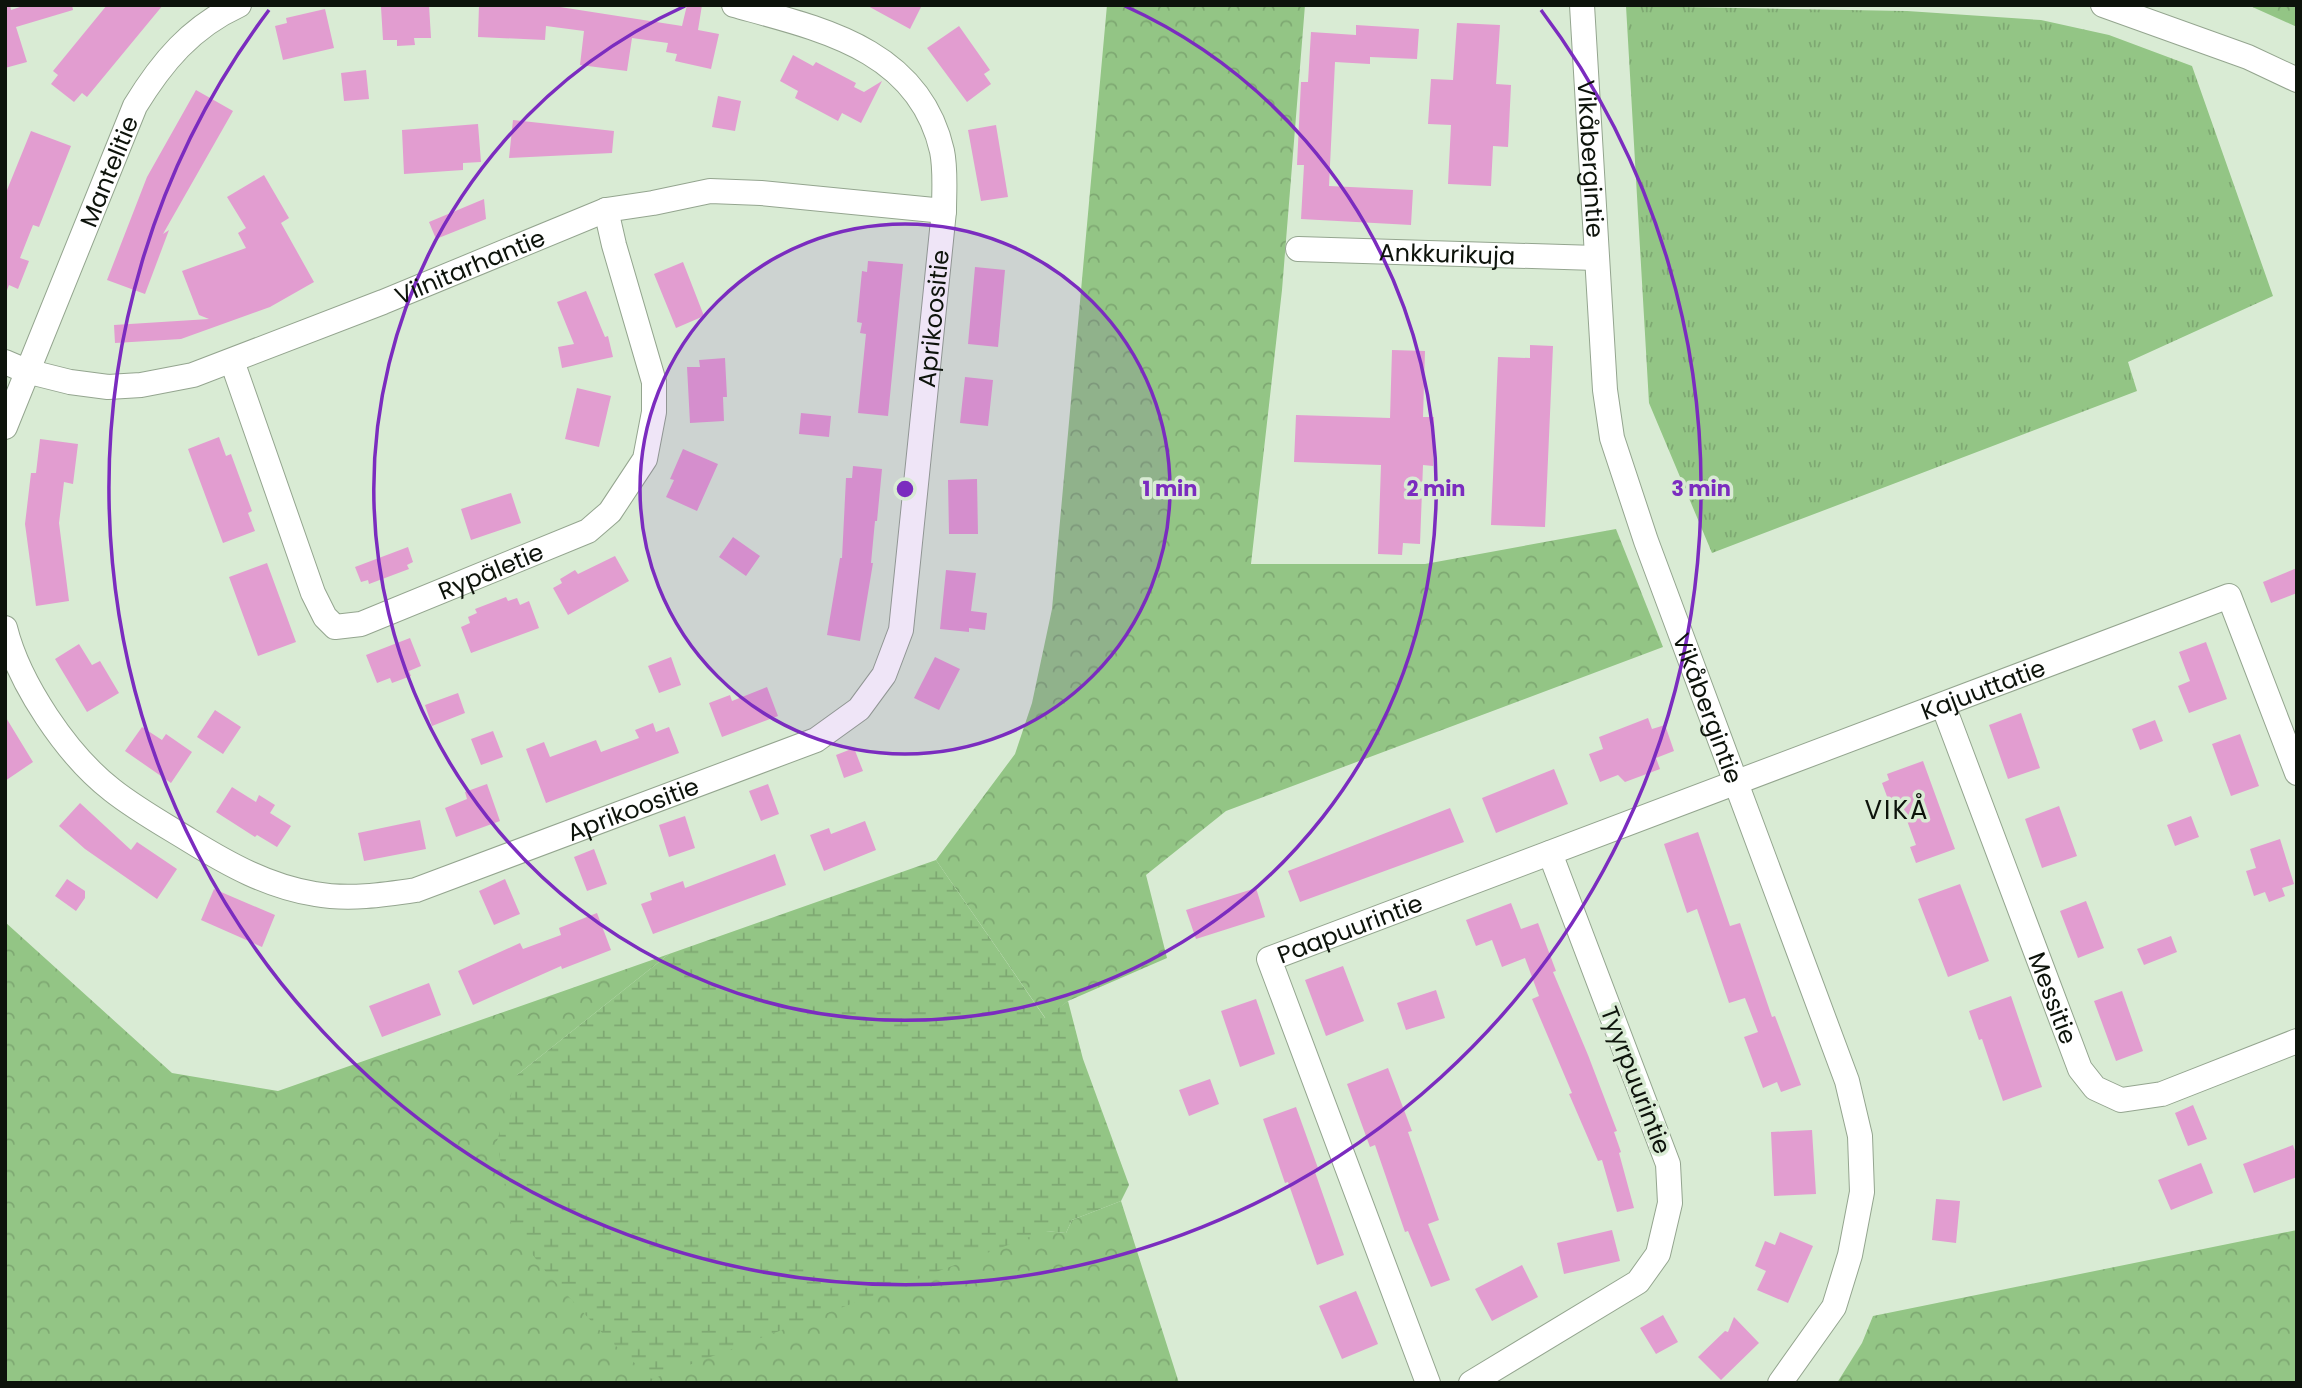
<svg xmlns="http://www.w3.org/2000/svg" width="2302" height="1388" font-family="Poppins,sans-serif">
<defs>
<pattern id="grass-tufts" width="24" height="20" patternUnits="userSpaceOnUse" patternTransform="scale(1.75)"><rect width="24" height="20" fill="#93c585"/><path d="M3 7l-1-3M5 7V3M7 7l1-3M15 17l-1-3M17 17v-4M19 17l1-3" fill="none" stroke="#7ea872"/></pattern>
<pattern id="forest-crowns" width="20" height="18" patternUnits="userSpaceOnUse" patternTransform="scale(1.75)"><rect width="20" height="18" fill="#93c585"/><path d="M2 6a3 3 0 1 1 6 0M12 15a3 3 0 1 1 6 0" fill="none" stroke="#7ea872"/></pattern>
<pattern id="wetland-marsh" width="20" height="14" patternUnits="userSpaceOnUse" patternTransform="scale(1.75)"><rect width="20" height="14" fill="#93c585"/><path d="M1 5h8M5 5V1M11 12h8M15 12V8" fill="none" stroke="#7ea872"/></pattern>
</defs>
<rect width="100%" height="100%" fill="#d9ebd4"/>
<path fill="url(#grass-tufts)" d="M1626,6L1907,11L2041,20L2109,35L2192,66L2273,296L2128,362L2137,391L1712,553L1649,403Z"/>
<path fill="url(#forest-crowns)" d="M1107,5H1305L1282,290L1251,564H1425L1616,529L1663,647L1226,811L1146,875L1167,958L1068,1001L1046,1019L936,860L1015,754L1032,703L1052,609Z
M2248,5H2297V28V27Z
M5,922L172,1073L278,1091L669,954L517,1075L1046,1231L1066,1233L1072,1220L1121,1201L1179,1383H5Z
M2297,1230V1383H1837L1862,1343L1873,1316Z"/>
<path fill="url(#wetland-marsh)" d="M936,860L1045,1018L1068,1001L1083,1059L1129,1185L1121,1201L1072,1220L1066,1233L1045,1231L652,1379L604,1335L546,1272L512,1228L497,1141L517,1075L669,954Z"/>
<path fill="#e29dd0" d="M10,5L11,10L26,5H72L73,10L16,27L27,62L5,68V6Z
M107,5H163L87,97L82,93L74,102L51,84L58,75L53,71Z
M429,5L431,38H414L415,45L397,46V40H383L381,7Z
M479,5L560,7L682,26L687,5H702L698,30L719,34L711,69L675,61L677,54L666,52L668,43L632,38L627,71L580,65L584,31L546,26L545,40L478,37Z
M866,5H922L910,29Z
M325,9L334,48L283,60L275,26L287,23L286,18Z
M1457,23L1500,25L1496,84L1511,85L1508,147L1493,146L1491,186L1448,184L1451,125L1428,124L1431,79L1453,80Z
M1356,25L1419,29L1417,59L1370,57V64L1335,62L1329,186L1413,190L1411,225L1301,219L1304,165H1297L1301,82H1308L1311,32L1356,35Z
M959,26L990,70L984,74L991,84L967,102L927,48Z
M793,55L813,66L816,62L856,83L854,87L864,92L882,81L861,123L842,113L838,121L795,98L798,91L780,81Z
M366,70L369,99L344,101L341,73Z
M196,90L233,111L163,234L169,230L145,294L107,280L147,177Z
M718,96L741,101L735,131L712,127Z
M513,120L614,131L612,153L509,158Z
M478,124L481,162L463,163V170L404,174L402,130Z
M996,125L1008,197L981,201L968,130Z
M31,131L71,146L39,227L33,225L20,258L29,261L18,289L9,285L6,293L5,195Z
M264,175L289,218L281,223L314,282L270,307L181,339L115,343L114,325L209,319L199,315L182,271L246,248L238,233L246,228L227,197Z
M484,199L486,219L436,239L429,222Z
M868,261L903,264L888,416L858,413L866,334L860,333L862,323L857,322L862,271L867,272Z
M683,262L704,316L676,328L654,274Z
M975,267L1005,270L998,347L968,344Z
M586,291L605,337L608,336L613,357L562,368L558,347L574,344L557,302Z
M1530,345L1553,346L1545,527L1491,525L1498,357L1530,358Z
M1392,350L1425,351L1423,417H1434L1433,466L1423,465L1420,544L1403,543L1402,555L1378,554L1381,465L1294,462L1296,415L1390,418Z
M725,358L727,397H723L724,421L690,423L687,367H700L699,360Z
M965,377L993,380L988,426L960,423Z
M577,388L611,396L599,447L565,439Z
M801,413L831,416L829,437L799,434Z
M219,437L226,456L231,454L252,511L248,513L255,531L223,543L188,449Z
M40,439L78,444L73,484L64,482L59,523L69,601L36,606L25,524L31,473H36Z
M683,449L718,464L697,511L666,497L674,480L670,479Z
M853,466L882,469L877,521H875L871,563H873L860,641L827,635L840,558H842L846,478H852Z
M977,479L978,534H949L948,480Z
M511,493L521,523L471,540L461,509Z
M733,537L760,556L746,576L719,557Z
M408,547L413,562L407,565L409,569L369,584L368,580L361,582L355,567Z
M615,556L629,581L568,615L553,588L562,583L560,579L575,570L578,574Z
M267,563L296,642L258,656L229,577Z
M2297,568V593L2271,603L2263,582Z
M946,570L976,573L971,611L987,613L985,630L969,628V632L940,629Z
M506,597L508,601L517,598L520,605L529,601L539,628L471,653L461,627L470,623L468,617L477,613L475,609Z
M410,638L421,666L409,671L411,676L392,683L390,678L377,683L366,655Z
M2206,642L2227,699L2189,713L2178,686L2190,681L2179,652Z
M79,644L92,665L100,661L119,693L87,712L55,659Z
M671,657L681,685L659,693L648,666Z
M935,657L960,669L939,710L914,698Z
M767,687L778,716L722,737L709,703L730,695L732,701Z
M458,693L465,713L432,726L425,705Z
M215,710L241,727L223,754L197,737Z
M2021,713L2040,768L2008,779L1989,725Z
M5,716L33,762L5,781Z
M1648,718L1652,729L1665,725L1674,751L1656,758L1660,769L1625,782L1618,775L1600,782L1589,754L1603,749L1599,737Z
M2155,720L2163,741L2140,750L2132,729Z
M653,723L656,732L669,727L679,753L546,803L526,749L544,742L550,757L596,740L601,752L639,738L635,730Z
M142,727L162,740L166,734L192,752L171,783L125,751Z
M493,731L503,757L481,765L471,739Z
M2240,734L2259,786L2231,796L2212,744Z
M854,748L863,771L844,778L836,755Z
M1923,761L1955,849L1916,863L1910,847L1916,845L1902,807L1892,810L1882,783L1889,780L1887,774Z
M1554,769L1568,804L1496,833L1482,798Z
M487,784L500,821L456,837L445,808L467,799L465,792Z
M768,784L779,814L761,821L749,791Z
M232,787L256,802L259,795L275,805L270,813L291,826L277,847L257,835L255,837L216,812Z
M80,803L131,850L137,842L177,869L157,899L85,849L59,826Z
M2059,806L2077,856L2042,868L2025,819Z
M1450,808L1464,842L1300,902L1288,871Z
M685,816L695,848L669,857L659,825Z
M2191,816L2199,837L2175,846L2167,825Z
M420,820L426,849L364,861L358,833Z
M865,821L876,850L824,871L810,835L829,828L831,834Z
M1698,832L1730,926L1740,923L1772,1017L1775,1016L1801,1085L1781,1092L1777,1082L1763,1088L1744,1037L1758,1032L1745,998L1729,1003L1697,909L1687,913L1664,844Z
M2280,839L2294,884L2282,888L2285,896L2269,902L2265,892L2254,896L2246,871L2256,868L2250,849Z
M594,849L607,884L587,891L574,857Z
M775,854L786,885L653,934L641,904L652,900L650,893L683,881L685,888Z
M67,879L85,891V898L76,911L55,896Z
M505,879L520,914L494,925L479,891Z
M1960,884L1989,961L1948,977L1918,899Z
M1256,888L1265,917L1196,939L1186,910Z
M214,889L275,915L262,947L201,920Z
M2086,901L2104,948L2078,958L2060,911Z
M1511,903L1521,929L1538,923L1556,971L1553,972L1588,1055L1617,1131L1614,1132L1621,1152L1619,1153L1634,1208L1617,1212L1602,1160L1598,1161L1569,1094L1572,1093L1532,999L1539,996L1525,958L1502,967L1492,940L1476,946L1466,920Z
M597,913L611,950L562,969L561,966L473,1005L458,971L520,943L523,949L561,935L559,928Z
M2171,936L2177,952L2144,965L2137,949Z
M1343,966L1364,1021L1326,1036L1305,980Z
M429,983L441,1015L382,1037L369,1006Z
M1436,990L1445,1018L1406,1030L1397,1003Z
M2122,991L2143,1051L2116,1061L2094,1001Z
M2011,996L2042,1087L2003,1101L1982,1039L1979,1040L1969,1011Z
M1256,999L1275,1054L1240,1067L1221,1011Z
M1388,1068L1412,1131L1408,1132L1439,1220L1428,1224L1450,1280L1431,1287L1408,1231L1405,1232L1375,1145L1370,1147L1347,1084Z
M1210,1079L1219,1104L1189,1116L1179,1090Z
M2193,1105L2207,1139L2188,1146L2175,1113Z
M1296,1107L1319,1171L1315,1172L1344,1255L1317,1265L1288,1182L1285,1183L1263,1119Z
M1812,1130L1816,1194L1774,1196L1771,1132Z
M2293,1145L2297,1157V1177L2254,1193L2243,1164Z
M2201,1163L2213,1193L2171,1210L2158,1180Z
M1936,1199L1960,1201L1956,1243L1932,1240Z
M1612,1230L1620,1261L1564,1274L1557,1243Z
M1780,1232L1813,1246L1788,1303L1757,1290L1766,1271L1755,1266L1765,1241L1775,1245Z
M1522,1265L1538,1297L1492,1321L1475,1289Z
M1356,1291L1378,1344L1342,1359L1319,1306Z
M1663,1315L1678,1342L1656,1354L1640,1328Z
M1734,1317L1759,1343L1721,1380L1698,1357L1725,1331L1728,1332Z"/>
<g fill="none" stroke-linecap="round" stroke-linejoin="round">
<defs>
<g id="minor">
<path id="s1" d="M1582,5L1605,390L1612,438L1646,541L1847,1081L1860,1136L1862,1192L1850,1255L1834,1307L1780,1383"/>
<path d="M2103,5L2248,57L2297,80"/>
<path id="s2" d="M1298,249L1596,258"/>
<path id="s3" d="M232,361L313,593L325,617L335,627L361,624L588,531L610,512L645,459L654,412V382L614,245L606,210"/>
<path id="s4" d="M5,362L26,371L70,382L108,387L141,385L193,375L383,302L606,210L653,203L710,191L761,193L944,211"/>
<path id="s5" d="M5,427L135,106C162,62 191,27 239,5"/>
<path id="s6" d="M5,628C19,684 67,755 112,790C136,809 163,824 189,840C228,864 269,887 315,894C348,900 383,895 416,890L816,740L859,709L884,675L901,630L944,211C944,192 946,170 942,151C919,49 821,29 734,5"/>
<path id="s7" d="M1943,705L2080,1069L2095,1088L2121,1100L2162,1094L2297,1041"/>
<path id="s8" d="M1428,1383L1269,959L2229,596L2297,773"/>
<path d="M1471,1383L1638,1282L1658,1254L1670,1203L1668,1164L1550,853"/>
</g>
</defs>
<use href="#minor" stroke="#94a58f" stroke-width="26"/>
<use href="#minor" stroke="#fff" stroke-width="24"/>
</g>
<circle cx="905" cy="489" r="265" fill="#7b2cbf" fill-opacity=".12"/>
<g fill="none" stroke="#7b2cbf" stroke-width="3.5">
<circle cx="905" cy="489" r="265"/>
<path d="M1125 6A531 531 0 1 1 685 6"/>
<path d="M1541 10A796 796 0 1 1 269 10"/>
</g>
<g text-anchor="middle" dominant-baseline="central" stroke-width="7" stroke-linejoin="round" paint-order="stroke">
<g font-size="24" fill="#0d130b" stroke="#d9ebd4">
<text stroke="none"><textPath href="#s1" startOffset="154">Vikåbergintie</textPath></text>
<text stroke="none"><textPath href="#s5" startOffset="276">Mantelitie</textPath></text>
<text stroke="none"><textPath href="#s2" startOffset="149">Ankkurikuja</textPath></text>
<text stroke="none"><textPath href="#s4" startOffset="490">Viinitarhantie</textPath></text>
<text stroke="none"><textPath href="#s6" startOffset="1412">Aprikoositie</textPath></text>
<text stroke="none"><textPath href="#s3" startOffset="453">Rypäletie</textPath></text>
<text stroke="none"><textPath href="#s8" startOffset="1216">Kajuuttatie</textPath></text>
<text stroke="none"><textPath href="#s1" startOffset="721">Vikåbergintie</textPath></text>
<text stroke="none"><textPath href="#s6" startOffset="760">Aprikoositie</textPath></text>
<text stroke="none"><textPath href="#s8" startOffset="539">Paapuurintie</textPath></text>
<text stroke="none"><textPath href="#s7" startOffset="313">Messitie</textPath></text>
<text transform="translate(1636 1080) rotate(69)">Tyyrpuurintie</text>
</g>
<g font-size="26" letter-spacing="2" fill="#0d130b" stroke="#d9ebd4">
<text x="1897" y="810">VIKÅ</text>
</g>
</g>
<circle cx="905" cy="489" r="10" fill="#7b2cbf" stroke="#d9ebd4" stroke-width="3.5"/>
<g font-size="21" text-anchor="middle" font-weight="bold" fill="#7b2cbf" stroke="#d9ebd4" stroke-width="7" stroke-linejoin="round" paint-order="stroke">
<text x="1170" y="496">1 min</text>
<text x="1436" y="496">2 min</text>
<text x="1701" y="496">3 min</text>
</g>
<rect width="2302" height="1388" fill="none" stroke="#0d130b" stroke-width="14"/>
</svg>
